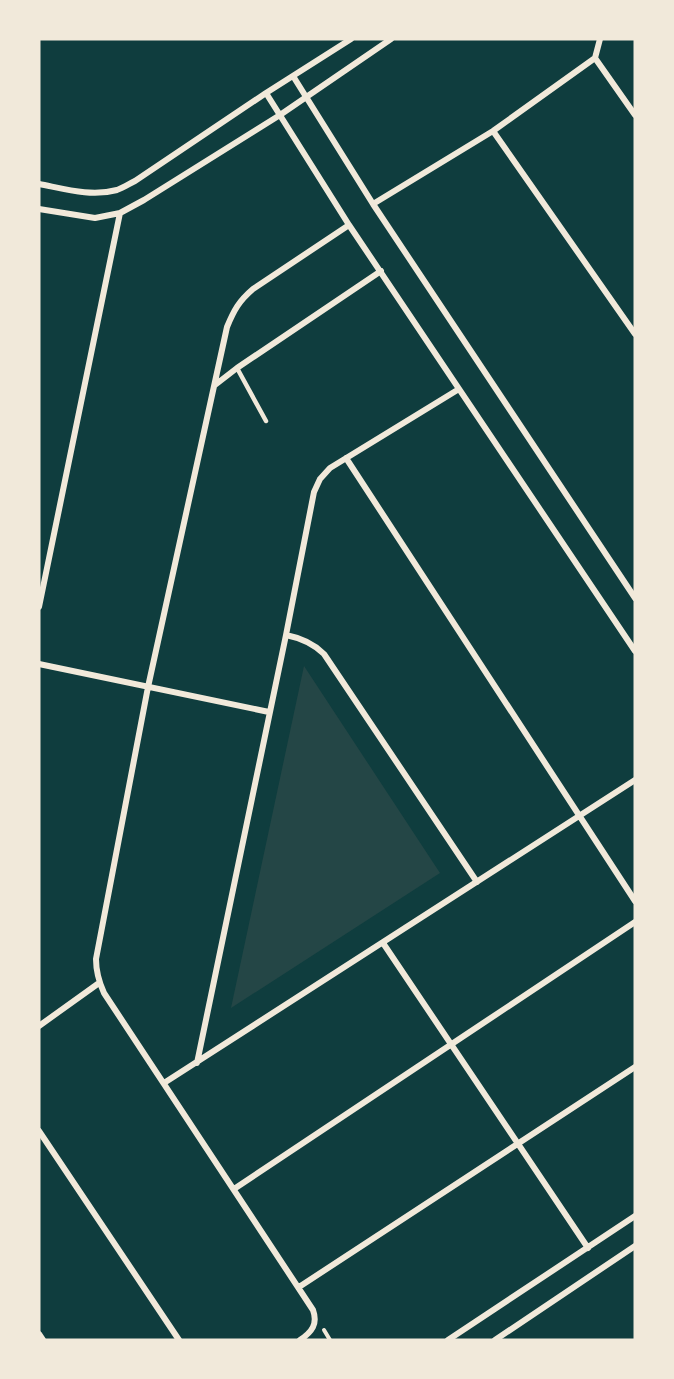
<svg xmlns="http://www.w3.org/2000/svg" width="674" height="1379" font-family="'PT Serif',serif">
<rect width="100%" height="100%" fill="#0f3d3e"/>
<path fill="#244646" d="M304,666L440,873L231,1008Z"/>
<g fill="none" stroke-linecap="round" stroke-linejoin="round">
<path stroke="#f1e9da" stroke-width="4" d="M324,1330L330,1340"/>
<path stroke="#f1e9da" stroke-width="4.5" d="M237,368L266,421"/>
<path stroke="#f1e9da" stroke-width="6" d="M600,39L595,58L635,115
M293,76L373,204L635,598
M266,93L349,225L635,651
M493,131L635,334
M39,184C65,189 91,197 117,190C123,188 129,184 135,181L266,93L351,39
M373,204L493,131L595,58
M39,209L95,218L120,213L144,200L280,115L391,39
M215,385L237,368L381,271
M346,458L635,901
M39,607L120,213
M286,635C301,638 313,643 324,654L477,882
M39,664L269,712
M383,943L588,1248
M39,1026L99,983
M197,1063L286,635L314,492L320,479L330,468L459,389
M164,1083L635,780
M39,1131L179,1340
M234,1189L635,922
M299,1287L635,1067
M39,1334L43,1340
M300,1340C312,1332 318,1324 313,1310L104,993C99,982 96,971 96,959L148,687L227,327C234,310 239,301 253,289L349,225
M448,1340L635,1216
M495,1340L635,1246"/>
</g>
<rect width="674" height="1379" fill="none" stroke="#f1e9da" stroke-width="81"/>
</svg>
